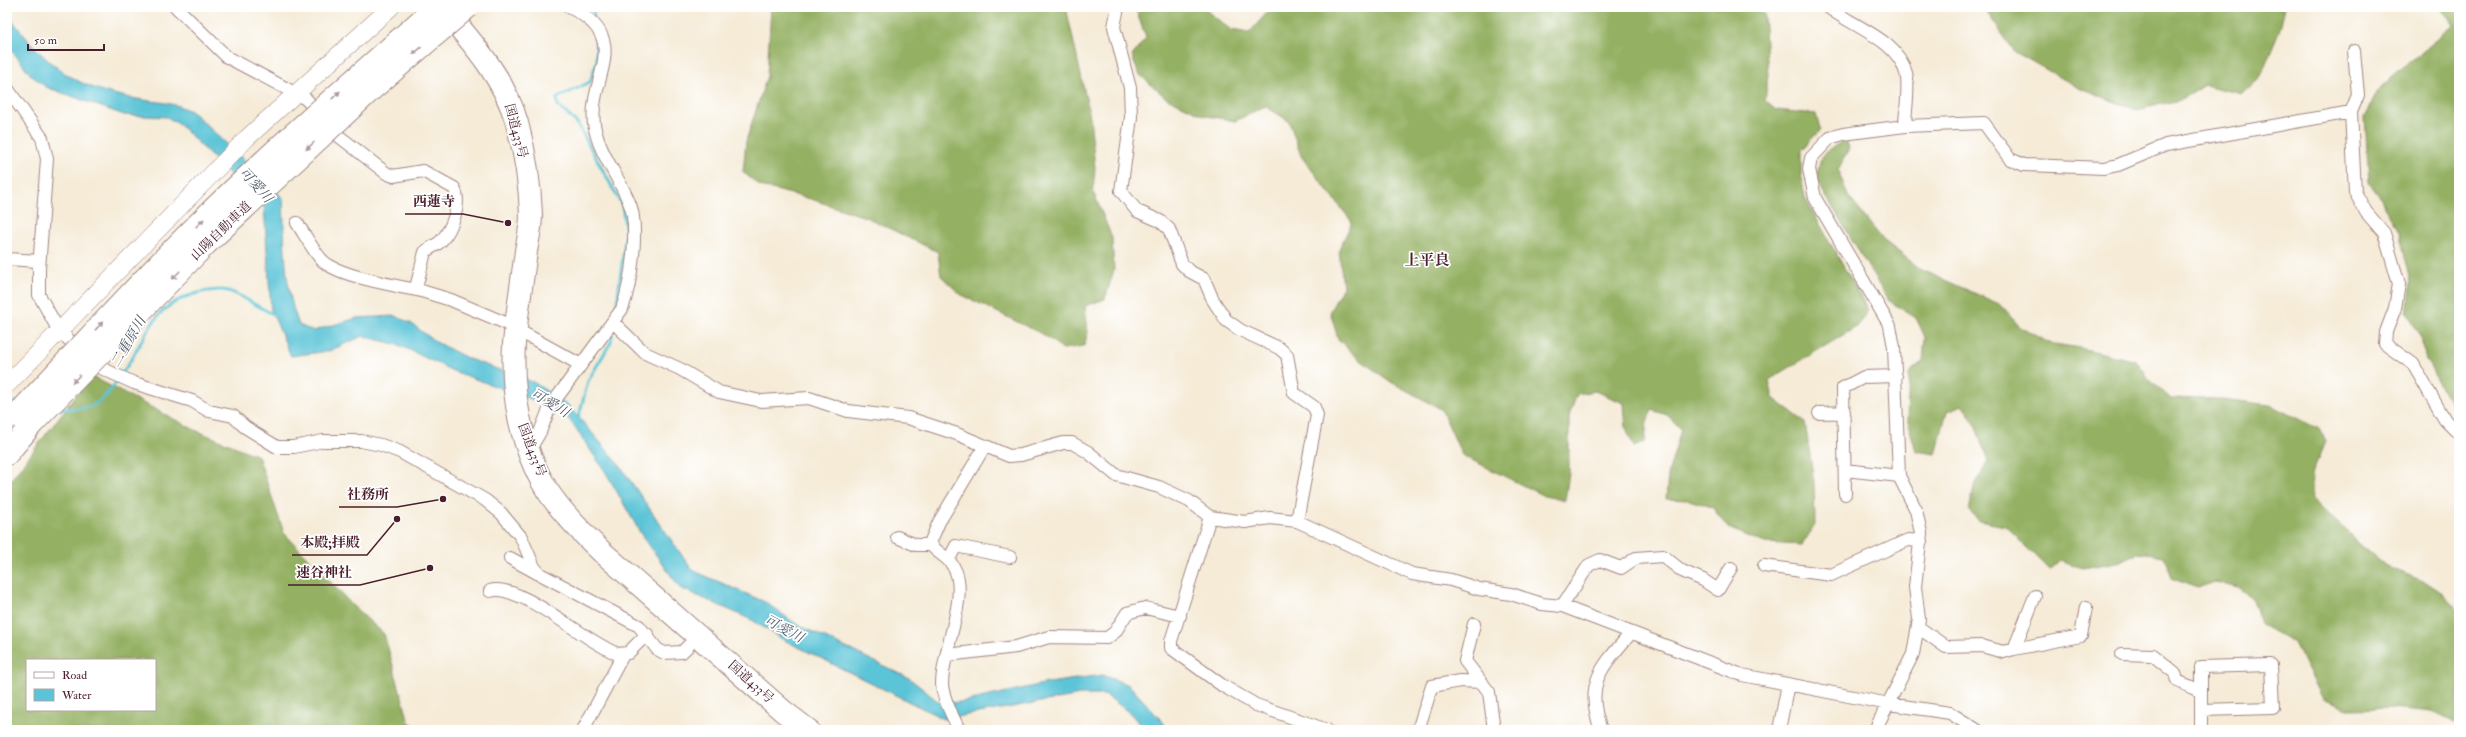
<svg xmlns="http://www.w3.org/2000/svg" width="2466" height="737" font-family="'IM FELL Double Pica','Noto Serif JP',serif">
<rect width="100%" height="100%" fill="#fff"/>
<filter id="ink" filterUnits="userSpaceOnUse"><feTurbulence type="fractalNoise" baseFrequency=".025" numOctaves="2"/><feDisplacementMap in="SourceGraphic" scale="8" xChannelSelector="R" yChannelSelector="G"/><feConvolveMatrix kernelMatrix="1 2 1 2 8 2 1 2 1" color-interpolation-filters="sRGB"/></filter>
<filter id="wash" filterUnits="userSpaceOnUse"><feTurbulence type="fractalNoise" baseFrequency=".012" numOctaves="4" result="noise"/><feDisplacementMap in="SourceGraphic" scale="16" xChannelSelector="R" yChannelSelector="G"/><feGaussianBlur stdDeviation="0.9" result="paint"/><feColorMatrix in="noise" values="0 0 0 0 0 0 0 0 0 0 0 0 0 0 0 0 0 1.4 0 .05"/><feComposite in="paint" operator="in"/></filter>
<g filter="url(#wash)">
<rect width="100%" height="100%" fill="#f5ebd7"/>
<path fill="#94b163" stroke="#6f6847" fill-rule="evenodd" d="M771,7H1066L1090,117L1095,168L1093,191L1112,238L1114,270L1105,299L1085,306L1088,332L1084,346L1063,349L1044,335L960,294L941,276L938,252L868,218L811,199L760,186L743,172L746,141L767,76Z
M1135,7H1202L1231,30L1249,33L1272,7H1753L1764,14L1768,75L1765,101L1776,110L1816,114L1820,130L1801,150V175L1805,198L1868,310L1858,326L1769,380L1773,398L1805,422L1814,482L1815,525L1802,545L1765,543L1728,528L1712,507L1689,500L1666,499L1668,475L1681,429L1667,415L1652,410L1647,421L1645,442L1634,447L1626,428L1624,403L1595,391L1577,394L1569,416V473L1565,500L1544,496L1462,455L1441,409L1391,382L1359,359L1338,339L1330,311L1343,287L1339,250L1352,222L1301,156L1289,121L1265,106L1235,121L1203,115L1165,97L1139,74L1132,56L1146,38Z
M1983,7H2285L2279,32L2261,76L2242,94L2204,85L2184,99L2137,110L2081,89L2015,52Z
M2440,7H2459V413L2445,394L2424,356L2421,336L2407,312L2411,280L2399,232L2369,182L2365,117L2380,87L2453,25Z
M1846,140L1849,148L1838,170L1848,196L1883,240L1922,270L1999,304L2019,326L2049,343L2085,349L2136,361L2151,382L2170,398L2222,399L2270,405L2319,429L2325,441L2312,474V498L2357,542L2387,567L2423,581L2444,595L2459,611V725L2433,712L2393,708L2348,709L2323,699L2294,643L2262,625L2252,597L2238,587L2215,582L2197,588L2171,578L2164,556L2137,553L2118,562L2083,568L2060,560L2049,570L2005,526L1979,521L1969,511L1974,488L1988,461L1974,421L1962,405L1947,411L1936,454L1916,451L1907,419L1909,373L1923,361L1925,337L1916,318L1888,300L1817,181C1819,155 1823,152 1846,140Z
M91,376L195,430L258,456L284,533L354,607L384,634L409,722L422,730H7V485ZM27,660H155V710H27Z"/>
<path fill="#5bc4d7" stroke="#527281" d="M7,13C43,62 69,86 131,98C150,102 173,101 190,111C198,116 206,125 213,131C237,153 260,175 283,198C285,241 283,285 299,325L313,331L357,318L396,316L412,324L436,342L469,359L533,382L568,405L618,463L692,570L765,602L796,624L909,678L940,703L963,702L1043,684L1102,675L1129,685L1170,730H1145L1131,714L1106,695H1080L944,719L782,639L752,620L680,588L641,534L605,471L566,415L531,399L453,371L399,345L363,336L329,351L291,356L271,310L264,206L248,188L232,176L180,125L167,117L124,115L46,87L31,75L7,44Z"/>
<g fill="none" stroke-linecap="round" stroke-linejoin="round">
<path stroke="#5bc4d7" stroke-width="3" d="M593,7L594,19
M595,35L597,61L590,82L557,98L558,106L577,123L622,205L626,232L616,310
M121,375C147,340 149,305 198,293C207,291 219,288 228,291C240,294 261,309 275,315
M7,405L17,402
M60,408C93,411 100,405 118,380
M578,420L588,381L611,342L613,329"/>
</g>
</g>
<g filter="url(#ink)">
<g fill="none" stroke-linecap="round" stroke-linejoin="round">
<defs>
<path id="street" d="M176,7L227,57L306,99L340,137L386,173L393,176L423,171L454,188C462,204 452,229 441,241C436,246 430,247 425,252L417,284L418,290L451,300L503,322L581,365
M1118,7L1114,27L1130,88L1131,117L1121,191L1137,211L1160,221L1169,229L1182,264L1189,271L1204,279L1213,300L1226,320L1240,330L1279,348L1287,355L1294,393L1314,407L1317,415L1297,521
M1828,7C1853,27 1897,39 1906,73C1910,86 1905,112 1905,126
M2354,51L2358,95L2351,112L2355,192L2366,212L2384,233L2399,284L2395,308L2386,332L2385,344L2413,364L2445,420L2459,434
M7,88L42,138L47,159L39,269V295L59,331L101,368L134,383L192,401L209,411L233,416L245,427L277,447H294L323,441H361L381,445L400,452L485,500L501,513L521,537L534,567L540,574L639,626L657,649L664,653L682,652L698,636
M297,223C305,235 312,249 321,259C335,276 398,286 421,291
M7,259L39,261
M613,322L645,353L680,369L719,392L761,401L809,398L848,411L908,418L957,434L1009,456L1021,455L1063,443H1072L1088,452L1116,475L1159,487L1189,501L1210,517L1245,522L1270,518L1297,521L1412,574L1451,580L1479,589L1511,594L1542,604L1562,606L1742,675L1889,704L1950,713L1977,730
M1819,413L1844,412
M529,451L540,432L550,407L622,309C631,284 640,226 629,202C619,177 598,152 594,124C588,77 635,39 569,7
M1845,470L1899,476
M1845,494L1843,388L1864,377L1896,376
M1210,517L1171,641V648L1223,686L1256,705L1327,730
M897,537L916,545H931
M510,558L539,574
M949,559L956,546L1010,557
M1764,566L1831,575L1908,540L1921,541
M490,591C518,581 588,644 618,654L628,653L647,634
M1562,606L1589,565L1600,560L1621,568L1636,558L1663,556L1682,571L1703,580L1718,590L1731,568
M1474,624L1465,661L1489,692L1494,730
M1918,627L1946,647L1982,646L2003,652L2014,649L2035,596
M2014,649L2081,636L2086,607
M2122,654L2153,655L2175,673L2177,681L2201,691
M947,655L1016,647L1049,637L1107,638L1115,632L1127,613L1145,608L1180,616
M2201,710L2273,708L2271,665L2201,667V730
M583,730L623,655
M959,730C953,716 943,700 942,684C942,652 967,601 956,572C950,556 935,553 930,543L939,522L985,446
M1418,730L1432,686L1460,681L1482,682
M1601,730C1584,683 1601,668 1631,633
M1779,730L1788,684
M1875,730L1913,654L1919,619L1915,587L1921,533L1916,510L1899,476L1894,347L1890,326L1815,198L1809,169L1811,158L1830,138L1843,134L1905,126L1984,123L2010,159L2024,165L2104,168L2118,165L2166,145L2351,112"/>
<path id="secondary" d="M7,385L247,138L391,7"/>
<path id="highway" d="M442,7C472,42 504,77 517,123C525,152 530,185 531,215C531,227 528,240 526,251C522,282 517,313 514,344C511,393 521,448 547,490C562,513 581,532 601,551L783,711L808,730
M7,454L32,424"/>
</defs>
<use href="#street" stroke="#a08581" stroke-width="14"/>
<use href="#secondary" stroke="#a08581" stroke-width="18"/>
<use href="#highway" stroke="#a08581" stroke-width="24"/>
<use href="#street" stroke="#fff" stroke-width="12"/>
<use href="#secondary" stroke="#fff" stroke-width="17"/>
<use href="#highway" stroke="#fff" stroke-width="22"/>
<defs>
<path id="highway-bridge" d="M16,416C76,351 136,286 199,223C275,148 356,78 436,7
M32,424L205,245L370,91L468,7"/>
</defs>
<use href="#highway-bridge" stroke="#a08581" stroke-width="24" stroke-linecap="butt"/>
<use href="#highway-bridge" stroke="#fff" stroke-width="22"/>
</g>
<defs><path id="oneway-solid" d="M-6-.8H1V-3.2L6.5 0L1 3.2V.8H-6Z"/></defs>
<g fill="#ae9aa0">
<use href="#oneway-solid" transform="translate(417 51) rotate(139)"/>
<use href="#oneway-solid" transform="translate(336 95) rotate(-43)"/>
<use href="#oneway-solid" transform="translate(310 146) rotate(138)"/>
<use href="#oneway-solid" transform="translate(200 223) rotate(-44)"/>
<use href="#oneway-solid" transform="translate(176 275) rotate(134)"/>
<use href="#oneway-solid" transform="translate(99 326) rotate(-47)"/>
<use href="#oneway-solid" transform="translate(76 379) rotate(134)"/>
</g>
</g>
<g text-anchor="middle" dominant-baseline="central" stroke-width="3.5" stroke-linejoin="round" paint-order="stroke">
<g font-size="13" fill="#4a1f2b" stroke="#fff">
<text transform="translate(516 131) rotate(75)">国道433号</text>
<text transform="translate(221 231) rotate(-44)">山陽自動車道</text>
<text transform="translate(532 450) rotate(69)">国道433号</text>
<text transform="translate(751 682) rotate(42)">国道433号</text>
</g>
<g font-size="14" font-style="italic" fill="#505967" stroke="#fff">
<text transform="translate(256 185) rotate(48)">可愛川</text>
<text transform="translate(128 342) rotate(-60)">二重原川</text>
<text transform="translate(550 403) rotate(31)">可愛川</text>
<text transform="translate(784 629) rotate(28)">可愛川</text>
</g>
<g font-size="15" font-weight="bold" fill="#4a1f2b" stroke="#fff">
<text x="1427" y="260">上平良</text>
</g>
</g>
<path fill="none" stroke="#4a1f2b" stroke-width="1.5" d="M508 223L463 214H405M443 499L397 507H339M397 519L367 555H292M430 568L360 585H288"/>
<g fill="#4a1f2b" stroke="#fff" stroke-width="1.5">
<circle cx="508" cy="223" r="4"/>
<circle cx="443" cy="499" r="4"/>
<circle cx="397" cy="519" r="4"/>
<circle cx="430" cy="568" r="4"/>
</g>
<g font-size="14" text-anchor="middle" font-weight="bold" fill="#4a1f2b" stroke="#fff" stroke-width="3.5" stroke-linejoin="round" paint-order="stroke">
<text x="434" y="206">西蓮寺</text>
<text x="368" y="499">社務所</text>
<text x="330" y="547">本殿;拝殿</text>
<text x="324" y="577">速谷神社</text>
</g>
<rect width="2466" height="737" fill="none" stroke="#fff" stroke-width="24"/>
<rect x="26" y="659" width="130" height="52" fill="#ffffff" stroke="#b7a5aa"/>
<rect x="34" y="672" width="20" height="6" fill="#ffffff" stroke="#b7a5aa"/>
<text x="62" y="679" font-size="12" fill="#4a1f2b">Road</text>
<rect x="34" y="689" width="20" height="12" fill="#5bc4d7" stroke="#b7a5aa"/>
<text x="62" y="699" font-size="12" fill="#4a1f2b">Water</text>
<path d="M28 44v6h76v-6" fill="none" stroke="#4a1f2b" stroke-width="2"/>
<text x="34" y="44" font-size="12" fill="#4a1f2b" stroke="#ffffff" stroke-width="3" paint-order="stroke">50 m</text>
</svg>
